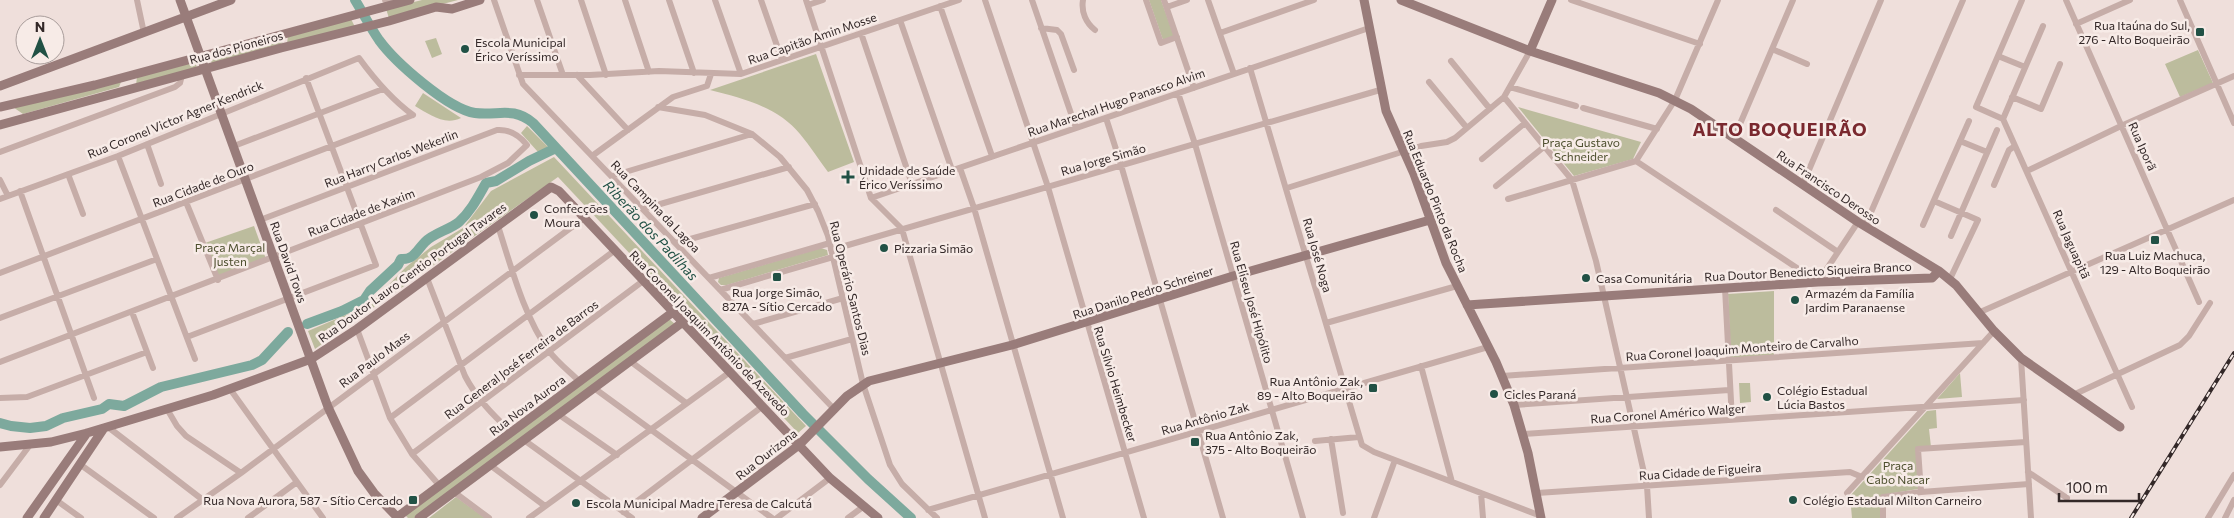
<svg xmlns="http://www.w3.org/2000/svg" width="2234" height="518" font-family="Commissioner,sans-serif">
<rect width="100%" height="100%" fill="#efdfdb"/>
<path fill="#bcbc9d" d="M422,0H458L389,18L386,9Z
M1149,0H1161L1174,36L1163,40Z
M351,19L355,27L287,44L288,35Z
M283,37V42L281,44L212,64L209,56Z
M436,38L442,54L432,58L425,41Z
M2198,50L2213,83L2180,97L2165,64Z
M816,54L854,162L828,172C819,160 810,146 800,134C778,107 742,98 710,90Z
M195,59L197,69L136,85L137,77Z
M121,82L119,87L23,114L13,107Z
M423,93L461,118C444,126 429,114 415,106Z
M1518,107L1641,142L1633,159L1574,176Z
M527,126L548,147L538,152L521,133Z
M554,157L806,426L798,433L558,177L315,349L308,331L369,305L406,267L431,247L463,228L491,191Z
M254,226L266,259L218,278L205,243Z
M821,248L827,250L828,255L727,285H721L718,282L719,278Z
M1774,291V355L1731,358L1728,294Z
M669,319L675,324L414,518H408L405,515Z
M1960,373L1962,397L1937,399Z
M1739,383H1750L1751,402L1740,403Z
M1936,410L1937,428L1929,429L1931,447L1916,448L1918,489L1881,495L1880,518H1852L1850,496L1927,411Z
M456,497L485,518H429Z"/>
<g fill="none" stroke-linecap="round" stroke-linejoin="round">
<path stroke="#7da99d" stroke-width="10" d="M355,0C363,13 370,27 379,40C395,62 448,109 475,113C498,116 513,106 533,123L803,414L868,479L911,518
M307,324L342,311L364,300L370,291L398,265L401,259C414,260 417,250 425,242C434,233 449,230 459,222C471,211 478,197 486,183L496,181L529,161L556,148
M0,423L11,426L30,428L46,426L63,418L102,409L109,404L124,406L161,387L252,365L262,360L288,332"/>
<path stroke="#c6ada8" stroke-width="6" d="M137,0L144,33
M385,0H389
M494,0L523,84L834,409
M537,0L563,75
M581,0L606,75
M625,0L649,72
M669,0L694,73
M715,0L741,74
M761,0L782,60
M806,0L871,198L902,229L985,518
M985,0L1048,187L1144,518
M1032,0L1076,128
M1083,0C1081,12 1086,23 1095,30
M1146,0L1161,43L1177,37
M1164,0L1194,88
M1208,0L1234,74
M1571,0L1700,44
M2022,0L1976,107L2003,119L2132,407
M2066,0L2199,302
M2180,0L2234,123
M808,5L823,0
M940,6L992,156
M1167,7L1187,0
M900,20L952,170
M2076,24L2130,0
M1041,28L1057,30L1061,34L1074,70
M861,33L912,184
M1220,33L1314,0
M1772,49L1807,64
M1998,56L2025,67
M1451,61L1490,109
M1250,68L1362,445L1374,452L1541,516
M519,75H590L659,71L741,74L959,0
M577,75L628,130
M1429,82L1467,128
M1510,87L1576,106
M1178,93L1195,144L1303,518
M1504,97L1572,180L1596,261L1647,486L1649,518
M2012,97L2041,109L2060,64
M658,107L705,115L752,134L780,157L807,190L818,211L828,236L863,384L890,465L902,484L937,518
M1583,108L1657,129
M1106,118L1121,165L1223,518
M2003,119L2043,26
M1734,138L1793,0
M1960,141L1987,152
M147,144L161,184
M234,146L383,89
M0,152L175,87L180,83L182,75
M118,156L195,359
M592,156L673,97L707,86L711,74
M1482,159L1525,123
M1636,161L1818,282L1858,222
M960,168L974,208L1063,518
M2027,171L2121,126L2234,76
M68,174L83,214
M612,176L752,134
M0,180L8,196
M1803,184L1881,0
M1994,185L2009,150L2015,146
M1496,186L1545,146
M1287,188L1421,146L1447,142L1455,138L1504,97L1530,51
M20,191L94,398
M871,198L1369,28
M0,199L118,156L359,58C375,80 391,99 413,115
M1508,199L1636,161L1675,100L1718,0
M1934,201L1978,220L1950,279
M186,202L218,280
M643,209L789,167
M1776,210L1838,252
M1923,225L1969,121
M498,226C511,266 524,317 549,351C557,362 570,372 579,381
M1865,226L1963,0
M1951,236L1997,130
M676,243L815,204
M831,250L1380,90
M0,273L413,115
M427,278L465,376C477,399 493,415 511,432
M709,278L830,243
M1725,288L1732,420
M720,290L833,257
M132,312L153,368
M1978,313L2234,200
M0,318L157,259
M1326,323L1457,286
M753,324L843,298
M357,329L390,418L412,454L439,485
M187,337L376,265L306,78
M785,358L852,339
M2021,358L2031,518
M630,361L686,403
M0,362L481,177L508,163L527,145C519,135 510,129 497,130L260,220
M1421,366L1452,482
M1502,376L1983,343
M594,388L772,518
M230,389L323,518
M2073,395L2180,345L2189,336L2210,303
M0,398L27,397L147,352
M1514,405L1729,390
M167,409L177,426L186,436L241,473
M558,414L617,455
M390,418L614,251
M108,427L203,500
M1523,434L2024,400
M1331,439L1343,513
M524,440L632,518
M1315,441L1359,437
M412,454L643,281
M81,465L154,518
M490,465L545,506
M2028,472L2067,498
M0,485L30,445
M454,492L489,518
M1921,492L1918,449L2026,442
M1481,493L1483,518
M1537,493L1850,472L1862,477
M1847,493L1994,331
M56,500L81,518
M928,510L1488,347
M623,512L763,406
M177,518L241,473L584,218
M248,518L297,482
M529,518L730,372
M777,518L830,478
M848,518L864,506
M1374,518L1395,460
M1883,518V497L1921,492L2029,484
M2208,518L2234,475
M2225,518L2234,500"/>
<path stroke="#997c7a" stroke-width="9" d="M180,0L328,407L358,471L374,493L398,518
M1364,0L1386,111L1414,174L1446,263L1496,362L1514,405L1528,453L1541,518
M1401,0L1530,51L1659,93L1691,109L1858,222L1939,271L1956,285L1994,331L2021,358L2120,427
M1530,51L1552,0
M0,86L231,0
M0,107L95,85L410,0
M0,125L281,48L389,21L436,7L452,9L480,0
M1467,305L1818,282L1932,278L1939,271
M0,447L51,442L87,433L213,395L311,359L357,329L551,187L559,191L830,478L878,518
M27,518L87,433
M44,518L104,428
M396,518L673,312
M419,518L683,322
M702,518L799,445L847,396L869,381L1012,345L1233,276L1430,220"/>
<defs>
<path id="rail" d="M2131,518L2234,353"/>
</defs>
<use href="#rail" stroke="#332828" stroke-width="4"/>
<use href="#rail" stroke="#f7ebe7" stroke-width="2" stroke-dasharray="5.5" stroke-linecap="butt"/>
</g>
<g fill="#215145" stroke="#f7ebe7" stroke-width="2">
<rect x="2195" y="27" width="10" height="10" rx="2.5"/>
<circle cx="465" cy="49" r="5"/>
<path d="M845.5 169.5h5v5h5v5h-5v5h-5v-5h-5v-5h5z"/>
<circle cx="534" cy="215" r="5"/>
<rect x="2150" y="235" width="10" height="10" rx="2.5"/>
<circle cx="884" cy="248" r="5"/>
<rect x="772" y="272" width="10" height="10" rx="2.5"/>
<circle cx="1586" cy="278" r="5"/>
<circle cx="1795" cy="300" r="5"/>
<rect x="1368" y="383" width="10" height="10" rx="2.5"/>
<circle cx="1494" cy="394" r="5"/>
<circle cx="1767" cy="397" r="5"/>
<rect x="1190" y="437" width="10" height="10" rx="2.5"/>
<rect x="408" y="495" width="10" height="10" rx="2.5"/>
<circle cx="1793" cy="500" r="5"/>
<circle cx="576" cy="503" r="5"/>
</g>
<g text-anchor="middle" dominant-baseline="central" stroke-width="5" stroke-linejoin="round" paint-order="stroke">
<g font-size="12" fill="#332828" stroke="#f7ebe7" text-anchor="start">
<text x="2190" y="25" text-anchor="end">Rua Itaúna do Sul,<tspan x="2190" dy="14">276 - Alto Boqueirão</tspan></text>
<text x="475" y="42">Escola Municipal<tspan x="475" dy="14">Érico Veríssimo</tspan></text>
<text x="859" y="170">Unidade de Saúde<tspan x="859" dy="14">Érico Veríssimo</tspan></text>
<text x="544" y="208">Confecções<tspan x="544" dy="14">Moura</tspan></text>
<text x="894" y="248">Pizzaria Simão</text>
<text x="2155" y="255" text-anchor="middle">Rua Luiz Machuca,<tspan x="2155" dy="14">129 - Alto Boqueirão</tspan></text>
<text x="1596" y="278">Casa Comunitária</text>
<text x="777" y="292" text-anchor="middle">Rua Jorge Simão,<tspan x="777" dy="14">827A - Sítio Cercado</tspan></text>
<text x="1805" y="293">Armazém da Família<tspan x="1805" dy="14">Jardim Paranaense</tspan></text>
<text x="1363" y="381" text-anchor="end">Rua Antônio Zak,<tspan x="1363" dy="14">89 - Alto Boqueirão</tspan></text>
<text x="1777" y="390">Colégio Estadual<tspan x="1777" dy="14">Lúcia Bastos</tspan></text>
<text x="1504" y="394">Cicles Paraná</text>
<text x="1205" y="435">Rua Antônio Zak,<tspan x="1205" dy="14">375 - Alto Boqueirão</tspan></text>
<text x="403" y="500" text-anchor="end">Rua Nova Aurora, 587 - Sítio Cercado</text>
<text x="1803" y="500">Colégio Estadual Milton Carneiro</text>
<text x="586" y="503">Escola Municipal Madre Teresa de Calcutá</text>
</g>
<g font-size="12" fill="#332828" stroke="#f7ebe7">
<text transform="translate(812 38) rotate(-19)">Rua Capitão Amin Mosse</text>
<text transform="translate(236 47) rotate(-15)">Rua dos Pioneiros</text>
<text transform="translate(1116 102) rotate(-19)">Rua Marechal Hugo Panasco Alvim</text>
<text transform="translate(175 119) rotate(-22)">Rua Coronel Victor Agner Kendrick</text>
<text transform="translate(2143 146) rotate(66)">Rua Iporã</text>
<text transform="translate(391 158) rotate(-21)">Rua Harry Carlos Wekerlin</text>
<text transform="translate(1103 159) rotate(-16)">Rua Jorge Simão</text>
<text transform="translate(203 184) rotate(-21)">Rua Cidade de Ouro</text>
<text transform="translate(1829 187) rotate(34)">Rua Francisco Derosso</text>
<text transform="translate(1436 201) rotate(68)">Rua Eduardo Pinto da Rocha</text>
<text transform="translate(656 206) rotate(46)">Rua Campina da Lagoa</text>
<text transform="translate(361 212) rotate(-21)">Rua Cidade de Xaxim</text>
<text transform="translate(2072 244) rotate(66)">Rua Jaguapitã</text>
<text transform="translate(1318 255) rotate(74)">Rua José Noga</text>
<text transform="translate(289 262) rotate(70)">Rua David Tows</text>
<text transform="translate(1808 271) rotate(-3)">Rua Doutor Benedicto Siqueira Branco</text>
<text transform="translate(412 272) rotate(-36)">Rua Doutor Lauro Gentio Portugal Tavares</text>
<text transform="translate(851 288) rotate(76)">Rua Operário Santos Dias</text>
<text transform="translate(1143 292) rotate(-18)">Rua Danilo Pedro Schreiner</text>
<text transform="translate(1252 302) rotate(74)">Rua Eliseu José Hipólito</text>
<text transform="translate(710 333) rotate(46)">Rua Coronel Joaquim Antônio de Azevedo</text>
<text transform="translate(1742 348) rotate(-4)">Rua Coronel Joaquim Monteiro de Carvalho</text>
<text transform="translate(374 359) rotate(-37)">Rua Paulo Mass</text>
<text transform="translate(521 359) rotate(-37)">Rua General José Ferreira de Barros</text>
<text transform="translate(1116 384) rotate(73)">Rua Sílvio Heimbecker</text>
<text transform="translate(527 405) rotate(-37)">Rua Nova Aurora</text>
<text transform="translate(1668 413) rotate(-4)">Rua Coronel Américo Walger</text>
<text transform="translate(1205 418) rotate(-16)">Rua Antônio Zak</text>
<text transform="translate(766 454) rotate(-38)">Rua Ourizona</text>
<text transform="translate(1700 471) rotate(-4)">Rua Cidade de Figueira</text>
</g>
<g font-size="12" fill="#4d4f2e" stroke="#f7ebe7">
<text x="1581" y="142">Praça Gustavo<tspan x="1581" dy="14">Schneider</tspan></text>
<text x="230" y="247">Praça Marçal<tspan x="230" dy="14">Justen</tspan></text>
<text x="1898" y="465">Praça<tspan x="1898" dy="14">Cabo Nacar</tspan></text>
</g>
<g font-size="14" font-style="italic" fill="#215145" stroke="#f7ebe7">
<text transform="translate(651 230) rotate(47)">Riberão dos Padilhas</text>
</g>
<g font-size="18" font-weight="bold" letter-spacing="1" fill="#7a292f" stroke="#f7ebe7">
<text x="1780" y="129">ALTO BOQUEIRÃO</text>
</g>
</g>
<g transform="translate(40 40)"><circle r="24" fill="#f7ebe7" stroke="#a99d9b"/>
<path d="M0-4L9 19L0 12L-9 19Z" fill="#215145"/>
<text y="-8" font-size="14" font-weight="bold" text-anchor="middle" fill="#332828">N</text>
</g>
<path d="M2059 493v8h80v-8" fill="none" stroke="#332828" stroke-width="2.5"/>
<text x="2066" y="493" font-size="15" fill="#332828" stroke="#f7ebe7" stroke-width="4" paint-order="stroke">100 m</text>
</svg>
